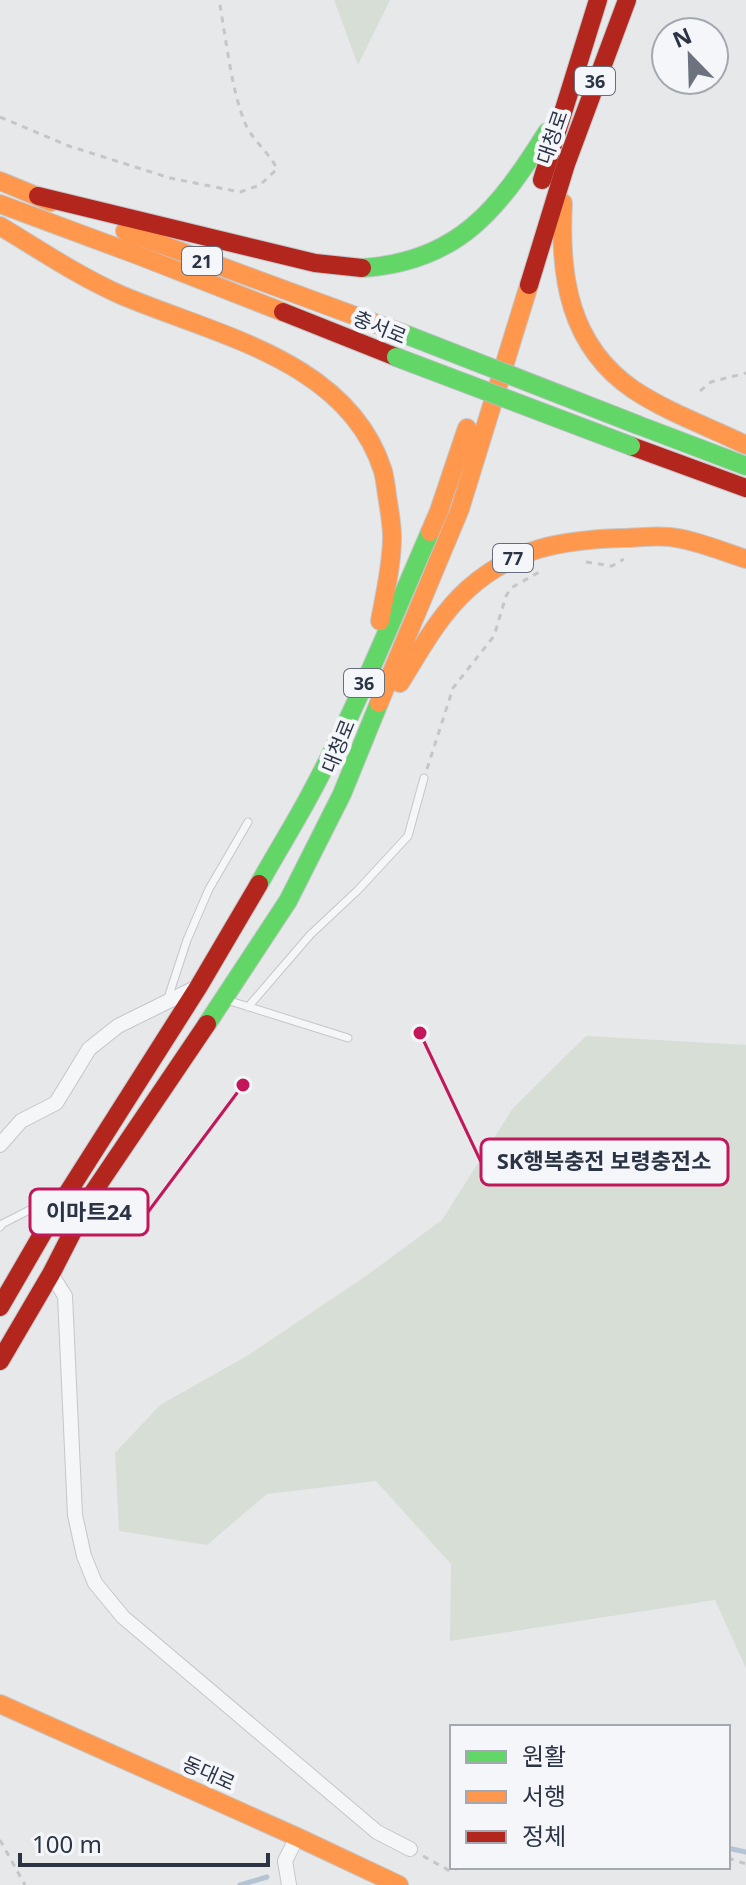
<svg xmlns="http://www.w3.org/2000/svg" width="746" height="1885" font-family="'Noto Sans','Noto Sans KR',sans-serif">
<rect width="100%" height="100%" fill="#e6e8ea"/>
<path fill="#d6ded6" d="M334,0H390L358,65Z
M586,1036L746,1045V1668L715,1600L450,1641L451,1564L376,1481L267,1494L207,1545L119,1531L115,1453L160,1405L247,1356L366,1276L442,1220L513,1108Z"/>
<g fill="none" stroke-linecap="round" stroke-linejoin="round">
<path stroke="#b4c4d5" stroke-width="5" d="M728,1848L746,1852
M240,1885L267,1877"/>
<defs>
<path id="lane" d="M168,998L187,940L209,889L248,822
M230,1001L348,1038
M248,1007L310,935L358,890L408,836L424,778
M0,1227L2,1224L53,1198"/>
<path id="street" d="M0,1145L21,1121L56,1103L89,1049L118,1026L193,989
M51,1274L65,1296L75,1515L84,1556L95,1583L123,1617L377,1832L410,1849
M289,1885L285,1861L297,1837"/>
<path id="fast" d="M362,268C459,262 499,208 547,132
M638,425L746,466
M259,884C274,857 290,831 305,804C353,717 390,624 430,532
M207,1024L288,901L342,794L379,703"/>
<path id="slow" d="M0,181L51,202
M563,203C559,276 569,346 634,390C669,413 709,427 746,445
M0,204L140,256L283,312
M0,226C40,250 78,276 121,295C215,335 348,360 383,471C385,479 386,487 387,495C389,509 392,523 392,537C392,565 385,593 380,621
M125,231L407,335
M430,532L439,511L467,428
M400,683C420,651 439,615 468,589C514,548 561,540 621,538C637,538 654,535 670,537C696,540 721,551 746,559
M379,703L460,509L529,285
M0,1704L297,1837L399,1885"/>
<path id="jam" d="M542,180L598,0
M38,196L315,263L362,268
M529,285L566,164L627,0
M283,312L396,357
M631,446L746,488
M0,1307L51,1219L199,986L259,884
M0,1361L51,1274L92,1194L207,1024"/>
</defs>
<use href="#lane" stroke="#c4c6c8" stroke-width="9"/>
<use href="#street" stroke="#c4c6c8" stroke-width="16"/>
<use href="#fast" stroke="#c4c6c8" stroke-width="20"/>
<use href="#slow" stroke="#c4c6c8" stroke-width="20"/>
<use href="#jam" stroke="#c4c6c8" stroke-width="20"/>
<path stroke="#c5c6ca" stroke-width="3" stroke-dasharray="6 6" stroke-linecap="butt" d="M0,117L69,146L170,178L240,192L260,185L277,169C269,152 252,140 245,123C231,89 226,37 219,0
M700,391L711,382L746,373
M586,562L612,566L624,559
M427,769L453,688L494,636L506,596L511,588L541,571
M0,1840L25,1885
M423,1856L450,1871L462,1867
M728,1858L746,1864"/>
<use href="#lane" stroke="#f5f6f7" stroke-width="7"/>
<use href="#street" stroke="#f5f6f7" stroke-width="14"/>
<use href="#fast" stroke="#63d668" stroke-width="18"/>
<use href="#slow" stroke="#ff974d" stroke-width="18"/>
<use href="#jam" stroke="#b3261e" stroke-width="18"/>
<defs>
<path id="fast-bridge" d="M407,335L638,425
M396,357L631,446"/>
</defs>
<use href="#fast-bridge" stroke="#b8bbbf" stroke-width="20" stroke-linecap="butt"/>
<use href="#fast-bridge" stroke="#63d668" stroke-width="18"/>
</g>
<g text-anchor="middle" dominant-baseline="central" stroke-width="8" stroke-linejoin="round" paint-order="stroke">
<g fill="#f4f6f9" stroke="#676e7b" stroke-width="2">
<rect x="575" y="67" width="40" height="28" rx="6"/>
<rect x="182" y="247" width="40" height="28" rx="6"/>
<rect x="493" y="544" width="40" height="28" rx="6"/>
<rect x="344" y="669" width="40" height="28" rx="6"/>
</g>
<g font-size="18" font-weight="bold" fill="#2b3445">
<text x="595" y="81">36</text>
<text x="202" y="261">21</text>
<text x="513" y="558">77</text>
<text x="364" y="683">36</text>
</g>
<g font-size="20" fill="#2b3445" stroke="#f4f6f9">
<text transform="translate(552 137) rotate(-71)">대청로</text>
<text transform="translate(380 327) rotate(22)">충서로</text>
<text transform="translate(338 746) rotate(-68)">대청로</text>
<text transform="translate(209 1773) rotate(24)">동대로</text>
</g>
</g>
<path fill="none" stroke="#c2185b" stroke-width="3" d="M420 1033L481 1162M243 1085L148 1212"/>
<g fill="#c2185b" stroke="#f4f6f9" stroke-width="3">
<circle cx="420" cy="1033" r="8"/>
<circle cx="243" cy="1085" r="8"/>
</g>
<g fill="#f4f6f9" stroke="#c2185b" stroke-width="3">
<rect x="481" y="1139" width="247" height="46" rx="8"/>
<rect x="30" y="1189" width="118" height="46" rx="8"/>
</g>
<g font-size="22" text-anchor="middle" font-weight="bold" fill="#2b3445">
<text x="604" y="1169">SK행복충전 보령충전소</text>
<text x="89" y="1220">이마트24</text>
</g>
<rect x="450" y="1725" width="280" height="144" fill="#f4f6f9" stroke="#a4a8b1" stroke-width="2"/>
<rect x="466" y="1751" width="40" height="12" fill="#63d668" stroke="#a4a8b1" stroke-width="2"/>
<text x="522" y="1765" font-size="24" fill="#2b3445">원활</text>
<rect x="466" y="1791" width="40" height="12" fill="#ff974d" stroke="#a4a8b1" stroke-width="2"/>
<text x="522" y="1805" font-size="24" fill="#2b3445">서행</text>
<rect x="466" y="1831" width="40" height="12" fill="#b3261e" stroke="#a4a8b1" stroke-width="2"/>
<text x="522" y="1845" font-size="24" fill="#2b3445">정체</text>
<g transform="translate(690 56) rotate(337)"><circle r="38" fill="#f4f6f9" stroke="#a4a8b1" stroke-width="2"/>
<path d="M0-6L14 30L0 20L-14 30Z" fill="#6c737f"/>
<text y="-12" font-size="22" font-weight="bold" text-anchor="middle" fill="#2b3445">N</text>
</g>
<path d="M20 1853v12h248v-12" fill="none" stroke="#2b3445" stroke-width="4"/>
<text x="32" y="1853" font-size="24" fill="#2b3445" stroke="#f4f6f9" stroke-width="6" paint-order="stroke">100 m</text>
</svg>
